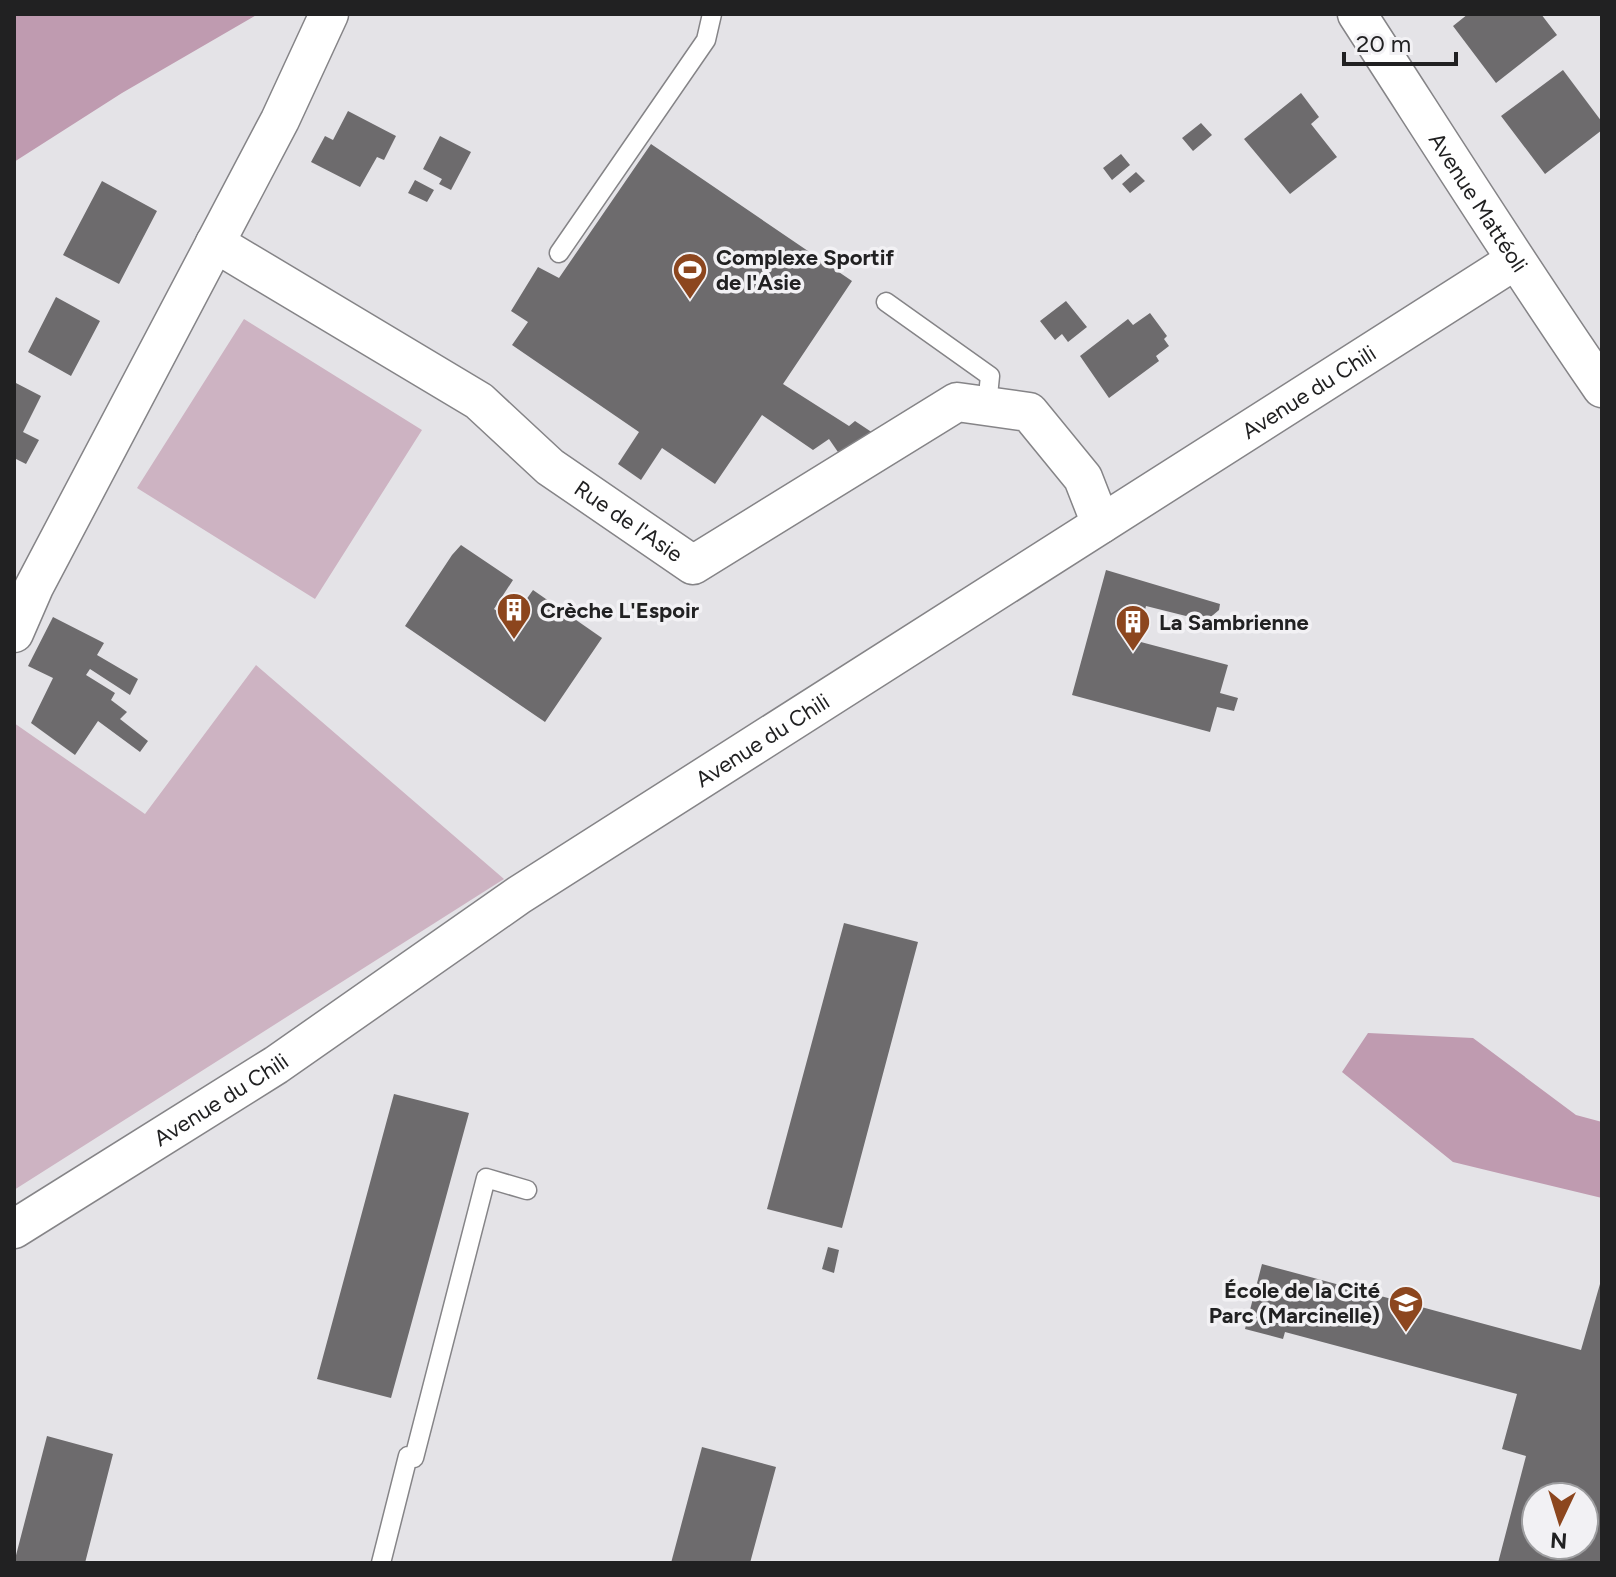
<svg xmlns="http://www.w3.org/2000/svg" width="1616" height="1577" font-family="Figtree,sans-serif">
<rect width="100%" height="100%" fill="#e4e3e7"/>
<path fill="#cdb3c2" d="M244,319L422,430L315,599L137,488Z
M256,665L504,879L14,1190V723L145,814Z"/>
<path fill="#bf9bb0" d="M14,14H258L122,93L14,162Z
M1368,1033L1473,1038L1576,1115L1602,1122V1198L1453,1162L1342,1072Z"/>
<path fill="#6d6b6d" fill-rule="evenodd" d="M1468,14H1541L1557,35L1496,83L1453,26Z
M1563,70L1602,122V130L1545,174L1501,116Z
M1301,93L1319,117L1311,124L1337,157L1290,194L1244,139Z
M348,111L396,136L384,160L377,157L360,187L311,162L325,136L333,140Z
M1201,123L1212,135L1193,151L1182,138Z
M440,136L471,152L451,190L439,184L442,179L423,169Z
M651,144L852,281L783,384L849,426L855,421L873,433L840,455L829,439L813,450L762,415L715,484L662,448L641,480L618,464L639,432L512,345L528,322L511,311L538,267L559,278Z
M1121,154L1130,165L1112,180L1103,168Z
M1136,172L1145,181L1130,193L1122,184Z
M415,180L434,190L427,202L408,193Z
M102,181L157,211L119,284L63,255Z
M56,297L100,321L71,376L28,352Z
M1066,301L1087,327L1068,342L1062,334L1055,340L1040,321Z
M1150,313L1167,336L1164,339L1169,346L1156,356L1159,361L1109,398L1080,356L1128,319L1133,325Z
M14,382L41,396L23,432L39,440L26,464L14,458Z
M461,545L513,580L494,609L511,621L533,590L602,638L545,722L405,626L452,555Z
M1106,570L1220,604L1219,610L1206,621L1146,606L1137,641L1228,665L1220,693L1238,698L1234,711L1217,707L1210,732L1072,695Z
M53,617L104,643L97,655L138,679L130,695L90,669L86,675L115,693L111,700L127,712L120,719L148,741L140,752L98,721L75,755L31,723L53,678L28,666Z
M844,923L918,942L842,1228L767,1209Z
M394,1094L469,1113L391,1398L317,1379Z
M828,1247L839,1250L834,1273L822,1269Z
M1262,1264L1581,1350L1602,1277V1555L1600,1563H1498L1526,1456L1502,1449L1517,1394L1285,1332L1283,1339L1245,1329ZM1536,1497H1584V1545H1536Z
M47,1436L113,1454L85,1563H14Z
M702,1447L776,1467L750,1563H671Z"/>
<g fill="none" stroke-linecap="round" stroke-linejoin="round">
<defs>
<path id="lane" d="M559,253L706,40L712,14
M886,302L990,376L987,405
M414,1458L486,1178L527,1190
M381,1563L408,1456"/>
<g id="street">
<path id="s1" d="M1357,14C1438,139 1517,265 1602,388"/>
<path id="s2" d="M215,243L479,401L550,467L693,565L957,402L1029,412L1083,478L1101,524"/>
<path d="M14,633L34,587L280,120L329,14"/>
<path id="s3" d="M14,1229L276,1065L519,895L1514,261"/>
</g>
</defs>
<use href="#lane" stroke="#858487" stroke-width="21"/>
<use href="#street" stroke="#858487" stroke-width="41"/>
<use href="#lane" stroke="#fff" stroke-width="18"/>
<use href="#street" stroke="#fff" stroke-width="38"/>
</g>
<defs>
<symbol id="stadium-pin" viewBox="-11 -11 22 30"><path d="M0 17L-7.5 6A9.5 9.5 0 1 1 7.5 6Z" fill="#8c461e" stroke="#f2f1f4"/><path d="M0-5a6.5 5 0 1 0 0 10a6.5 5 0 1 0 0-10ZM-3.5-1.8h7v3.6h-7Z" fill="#fff"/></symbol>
<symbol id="building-pin" viewBox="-11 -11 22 30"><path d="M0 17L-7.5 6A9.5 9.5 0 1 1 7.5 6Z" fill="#8c461e" stroke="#f2f1f4"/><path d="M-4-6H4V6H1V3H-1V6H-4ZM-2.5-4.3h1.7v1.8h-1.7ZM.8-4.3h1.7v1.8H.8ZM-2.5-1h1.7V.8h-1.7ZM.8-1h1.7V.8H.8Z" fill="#fff"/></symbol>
<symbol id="school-pin" viewBox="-11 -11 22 30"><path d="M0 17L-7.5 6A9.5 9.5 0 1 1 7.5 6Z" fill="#8c461e" stroke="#f2f1f4"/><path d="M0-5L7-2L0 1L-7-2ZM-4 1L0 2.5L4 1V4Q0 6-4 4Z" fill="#fff"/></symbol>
</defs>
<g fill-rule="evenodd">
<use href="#stadium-pin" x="670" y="250" width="40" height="54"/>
<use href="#building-pin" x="494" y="590" width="40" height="54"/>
<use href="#building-pin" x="1113" y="602" width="40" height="54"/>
<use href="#school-pin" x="1386" y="1283" width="40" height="54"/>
</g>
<g text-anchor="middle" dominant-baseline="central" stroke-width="7" stroke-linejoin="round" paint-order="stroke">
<g font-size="22" fill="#212122" stroke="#f2f1f4">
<text stroke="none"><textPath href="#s1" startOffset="224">Avenue Mattéoli</textPath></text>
<text stroke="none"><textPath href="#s3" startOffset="1542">Avenue du Chili</textPath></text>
<text stroke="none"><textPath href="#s2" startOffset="500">Rue de l'Asie</textPath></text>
<text stroke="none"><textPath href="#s3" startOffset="894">Avenue du Chili</textPath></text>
<text stroke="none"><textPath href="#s3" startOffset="244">Avenue du Chili</textPath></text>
</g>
<g font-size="22" font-weight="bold" fill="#212122" stroke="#f2f1f4" text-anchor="start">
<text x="716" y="257">Complexe Sportif<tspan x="716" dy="25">de l'Asie</tspan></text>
<text x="540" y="610">Crèche L'Espoir</text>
<text x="1159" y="622">La Sambrienne</text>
<text x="1380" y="1290" text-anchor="end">École de la Cité<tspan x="1380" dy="25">Parc (Marcinelle)</tspan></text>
</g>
</g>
<rect width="1616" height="1577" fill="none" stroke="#212122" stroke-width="32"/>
<g transform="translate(1560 1521) rotate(184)"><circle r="38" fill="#f2f1f4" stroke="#9e9ea0" stroke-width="2"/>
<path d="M0-6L14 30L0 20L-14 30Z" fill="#8c461e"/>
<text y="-12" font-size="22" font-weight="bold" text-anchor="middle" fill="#212122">N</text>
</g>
<path d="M1344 52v12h112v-12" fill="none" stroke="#212122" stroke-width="4"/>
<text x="1356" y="52" font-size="24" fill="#212122" stroke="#f2f1f4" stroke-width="6" paint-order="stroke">20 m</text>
</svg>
